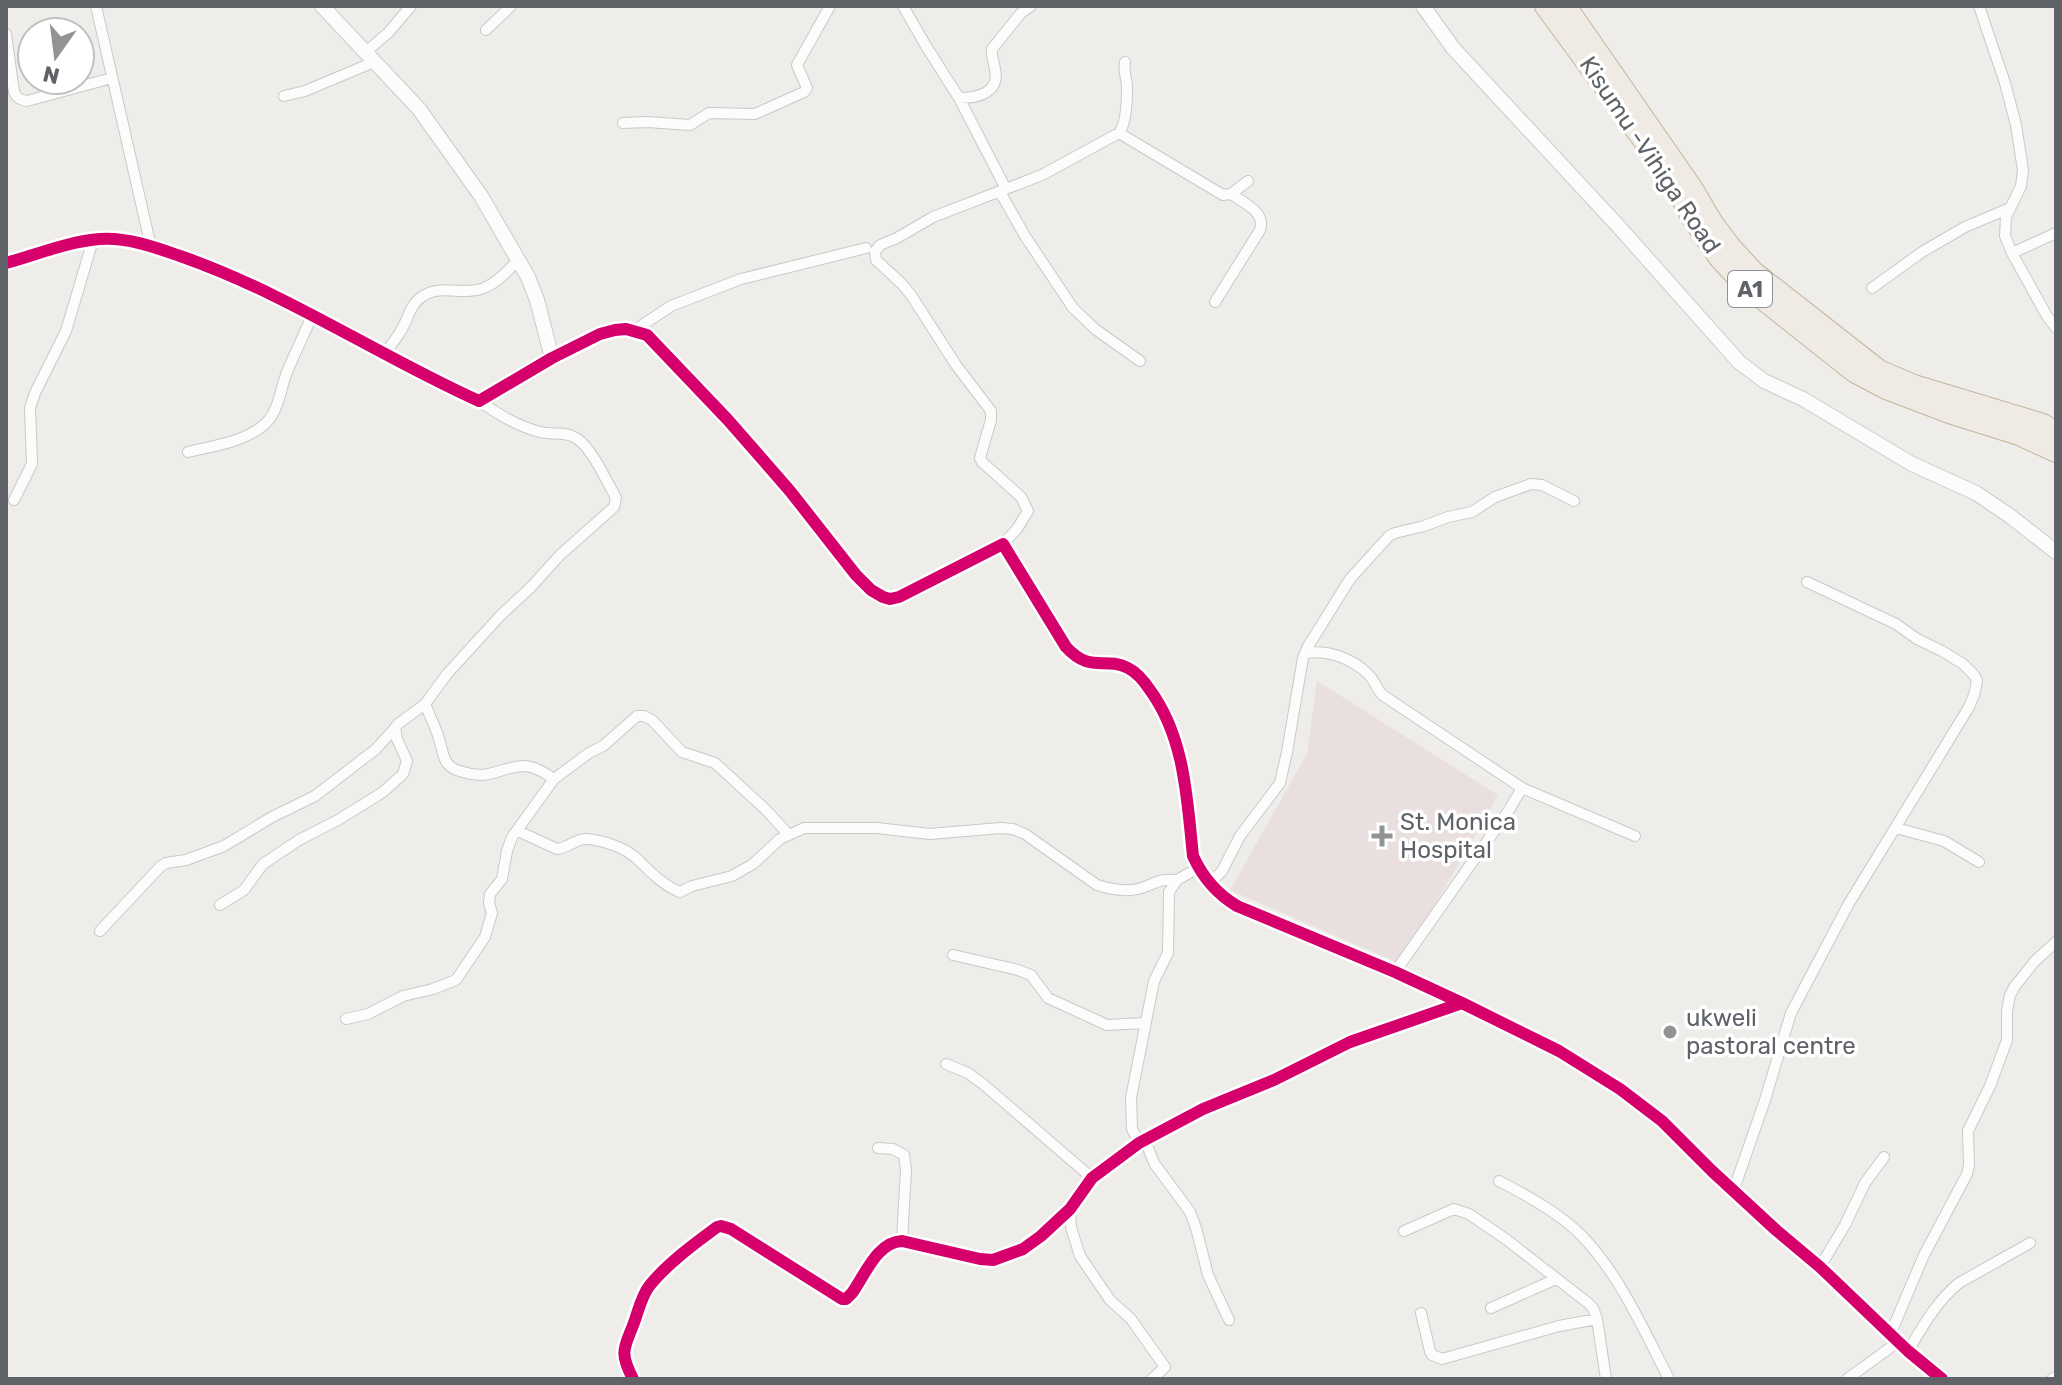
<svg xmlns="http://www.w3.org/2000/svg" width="2062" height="1385" font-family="Rubik,sans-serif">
<rect width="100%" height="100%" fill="#eeedea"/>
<path fill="#e9dfde" d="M1317,681L1498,795L1401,964L1230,890L1307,754Z"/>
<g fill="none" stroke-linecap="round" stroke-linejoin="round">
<defs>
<path id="street" d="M96,6L151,247
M903,6L926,46L959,98L1006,189
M1979,6L2005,83L2016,125L2023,170L2021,186L2006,217L2005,236L2012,253L2047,316L2056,328
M486,30L511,6
M6,34L14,92C17,98 20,100 27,101L112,78
M367,51L388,33L411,6
M284,96L305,91L374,62
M959,98C978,98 1000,93 995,69C994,61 991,58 992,49L1021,13L1031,6
M623,123L647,122L690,125L709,113L755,114L804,92L807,88L797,65L830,6
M1119,133L1223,195L1231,194L1248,181
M1000,192L1025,236L1073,308L1095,329L1140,361
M2012,253L2056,233
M1872,288L1922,252L1965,227L2010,208
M1215,302L1260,230C1266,212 1244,203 1231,194
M635,330L671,306L741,279L866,248
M385,353C391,345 398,337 403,327C409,316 411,303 423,296C441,284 465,296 484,288C497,283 509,270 518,260
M188,452C213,446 245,442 265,424C279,411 280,390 287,372C295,353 304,334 313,314
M14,500L32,464L30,408L35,393L66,331L93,240
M1003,544L1017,529L1028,511L1021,497L982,462L980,458L991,420V411L956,365L911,295L902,284L876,260L875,252L880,245L897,238L933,217L1042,175L1119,133C1126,124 1127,100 1127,88C1127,79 1123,71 1125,62
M1305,653C1329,650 1352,658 1369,675C1376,682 1376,690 1384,696L1522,788L1635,836
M425,704C429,715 436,727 439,739C442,747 442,756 447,763C451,768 458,771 463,772C491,781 501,766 525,766C536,767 545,773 554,779
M1896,828L1944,841L1979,862
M518,831L557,849C568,848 577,838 587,839C602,840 623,847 635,857C649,870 662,885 680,892L692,886L732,876L753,864L780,839L804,828H877L930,834L1000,828L1013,829L1025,834L1097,885C1109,889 1126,892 1138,889C1154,885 1157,878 1177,880
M1210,883L1222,871L1240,836L1280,783L1287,752L1303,658L1307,648L1350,579L1389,536L1395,533L1424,526L1448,517L1472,512L1495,497L1531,484L1542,485L1574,501
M220,905L244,890L263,864L299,840L338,820L383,792L403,774L407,761L397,739L395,728L398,724L425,704L447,674L500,616L531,587L560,555L614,507L616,498L614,494C605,478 591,447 576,438C566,431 551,435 540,432C517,426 498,414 479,401
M100,931L160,867L166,863L186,860L224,846L272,817L315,796L376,749L395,728
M953,955L1018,970L1031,975L1048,998L1107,1025L1144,1023
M1395,972L1509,810L1522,788
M346,1019L368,1014L403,996L433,989L456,980L485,937L492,913L489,903L490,894L502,879L507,851L512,837L554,779L589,753L603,746L637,716H644L652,720L682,752L715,763L765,809L788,834
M946,1064L968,1073L983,1084L1092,1178
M1145,1140L1154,1163L1190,1212L1196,1228L1208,1275L1229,1320
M1139,1143L1132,1129L1131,1098L1154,981L1168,953L1169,892L1177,880L1198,868
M878,1148L893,1149L904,1155L906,1169L902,1241
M1499,1181C1528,1196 1559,1213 1582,1236C1621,1277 1643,1329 1669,1379
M1734,1189L1765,1100L1791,1013L1848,905L1969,707L1974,695L1977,681L1974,675L1963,664L1942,651L1917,639L1896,624L1807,582
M1070,1209L1071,1227L1080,1256L1110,1300L1131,1319L1165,1367L1152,1379
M1404,1231L1454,1209L1469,1214L1507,1240L1588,1303L1593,1308L1597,1319
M1820,1267L1845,1225L1865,1183L1884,1157
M1491,1308L1556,1279
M1421,1313L1430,1351L1432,1355L1442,1359L1559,1326L1597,1319L1606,1379
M1890,1335L1924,1255L1967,1174L1969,1165L1968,1131L1990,1086L2007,1040V1011L2010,995L2015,986L2035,961L2056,942
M1908,1351C1923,1326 1936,1302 1959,1283L2030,1243
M633,1379C618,1350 625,1348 635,1320C639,1308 642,1295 650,1285C668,1263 694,1244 717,1227L721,1226L731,1229L842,1299H846L852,1293C865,1275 877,1242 902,1241L980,1259L993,1260L1023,1249L1041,1236L1070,1209L1092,1178L1139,1143L1203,1109L1274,1080L1350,1042L1462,1003
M1847,1379L1898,1342
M2052,1379L2056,1377"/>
<path id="secondary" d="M322,6L419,109L481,196L528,277L537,300L552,358
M1423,6L1453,48L1619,227L1739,362L1764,381L1803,399L1912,464L1976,493L2010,516L2056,552
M6,263C35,255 70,241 100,239C128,237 157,248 183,257C288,294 379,356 479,401L552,358L600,334L615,330L626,329L647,335L728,420L790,491L856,575L871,590L883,597L890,599L899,597L1003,544L1066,647C1091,674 1104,656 1128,668C1138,673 1144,681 1150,690C1185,738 1187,799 1193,856C1203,878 1217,894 1237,906L1395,972L1462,1003L1559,1051L1620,1089L1662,1121L1712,1171L1776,1230L1820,1267L1908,1351L1942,1379"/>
<path id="highway" d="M1545,6L1670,177L1692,218L1719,258L1742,283L1854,372L1886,389L1949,413L2019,435L2056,452
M1566,6L1693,189L1713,223L1731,247L1754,272L1879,370L1914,385L2043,424L2056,432"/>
</defs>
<use href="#street" stroke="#c9c9c9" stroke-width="12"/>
<use href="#secondary" stroke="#cbcbcb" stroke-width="16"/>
<use href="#highway" stroke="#c4b49a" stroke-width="22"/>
<use href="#street" stroke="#fcfcfc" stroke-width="10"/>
<use href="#secondary" stroke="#fcfcfc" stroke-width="14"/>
<use href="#highway" stroke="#efebe4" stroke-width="20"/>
<defs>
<path id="cycleway" d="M6,263C35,255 70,241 100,239C128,237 157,248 183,257C288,294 379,356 479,401L552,358L600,334L615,330L626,329L647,335L728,420L790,491L856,575L871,590L883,597L890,599L899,597L1003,544L1066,647C1091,674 1104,656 1128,668C1138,673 1144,681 1150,690C1185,738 1187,799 1193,856C1203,878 1217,894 1237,906L1395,972L1462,1003L1559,1051L1620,1089L1662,1121L1712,1171L1776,1230L1820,1267L1908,1351L1942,1379
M633,1379C618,1350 625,1348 635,1320C639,1308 642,1295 650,1285C668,1263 694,1244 717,1227L721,1226L731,1229L842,1299H846L852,1293C865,1275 877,1242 902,1241L980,1259L993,1260L1023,1249L1041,1236L1070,1209L1092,1178L1139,1143L1203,1109L1274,1080L1350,1042L1462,1003"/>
</defs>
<use href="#cycleway" stroke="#fff" stroke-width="17"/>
<use href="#cycleway" stroke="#d6006c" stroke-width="12"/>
</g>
<g fill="#919395" stroke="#fff" stroke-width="3">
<path d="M1378 824h8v8h8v8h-8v8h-8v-8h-8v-8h8z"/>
<circle cx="1670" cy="1032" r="8"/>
</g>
<g text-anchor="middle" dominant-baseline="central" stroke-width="7" stroke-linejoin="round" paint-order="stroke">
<rect fill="#fff" stroke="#8f9295" stroke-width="2" x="1728" y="271" width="44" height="36" rx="6"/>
<g font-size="22" font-weight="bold" fill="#5f6367">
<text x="1750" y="289">A1</text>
</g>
<g font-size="24" fill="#5f6367" stroke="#fff">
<text transform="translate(1650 155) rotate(56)">Kisumu -Vihiga Road</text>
</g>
<g font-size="24" fill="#5f6367" stroke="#fff" text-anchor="start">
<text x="1400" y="822">St. Monica<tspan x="1400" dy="28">Hospital</tspan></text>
<text x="1686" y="1018">ukweli<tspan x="1686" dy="28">pastoral centre</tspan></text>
</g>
</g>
<rect width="2062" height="1385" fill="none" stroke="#5f6367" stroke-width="16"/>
<g transform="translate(56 56) rotate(194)"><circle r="38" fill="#ffffff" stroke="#bfc1c2" stroke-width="2"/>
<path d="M0-6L14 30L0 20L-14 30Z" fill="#919395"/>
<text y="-12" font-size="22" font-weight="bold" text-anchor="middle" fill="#5f6367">N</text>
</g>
</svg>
